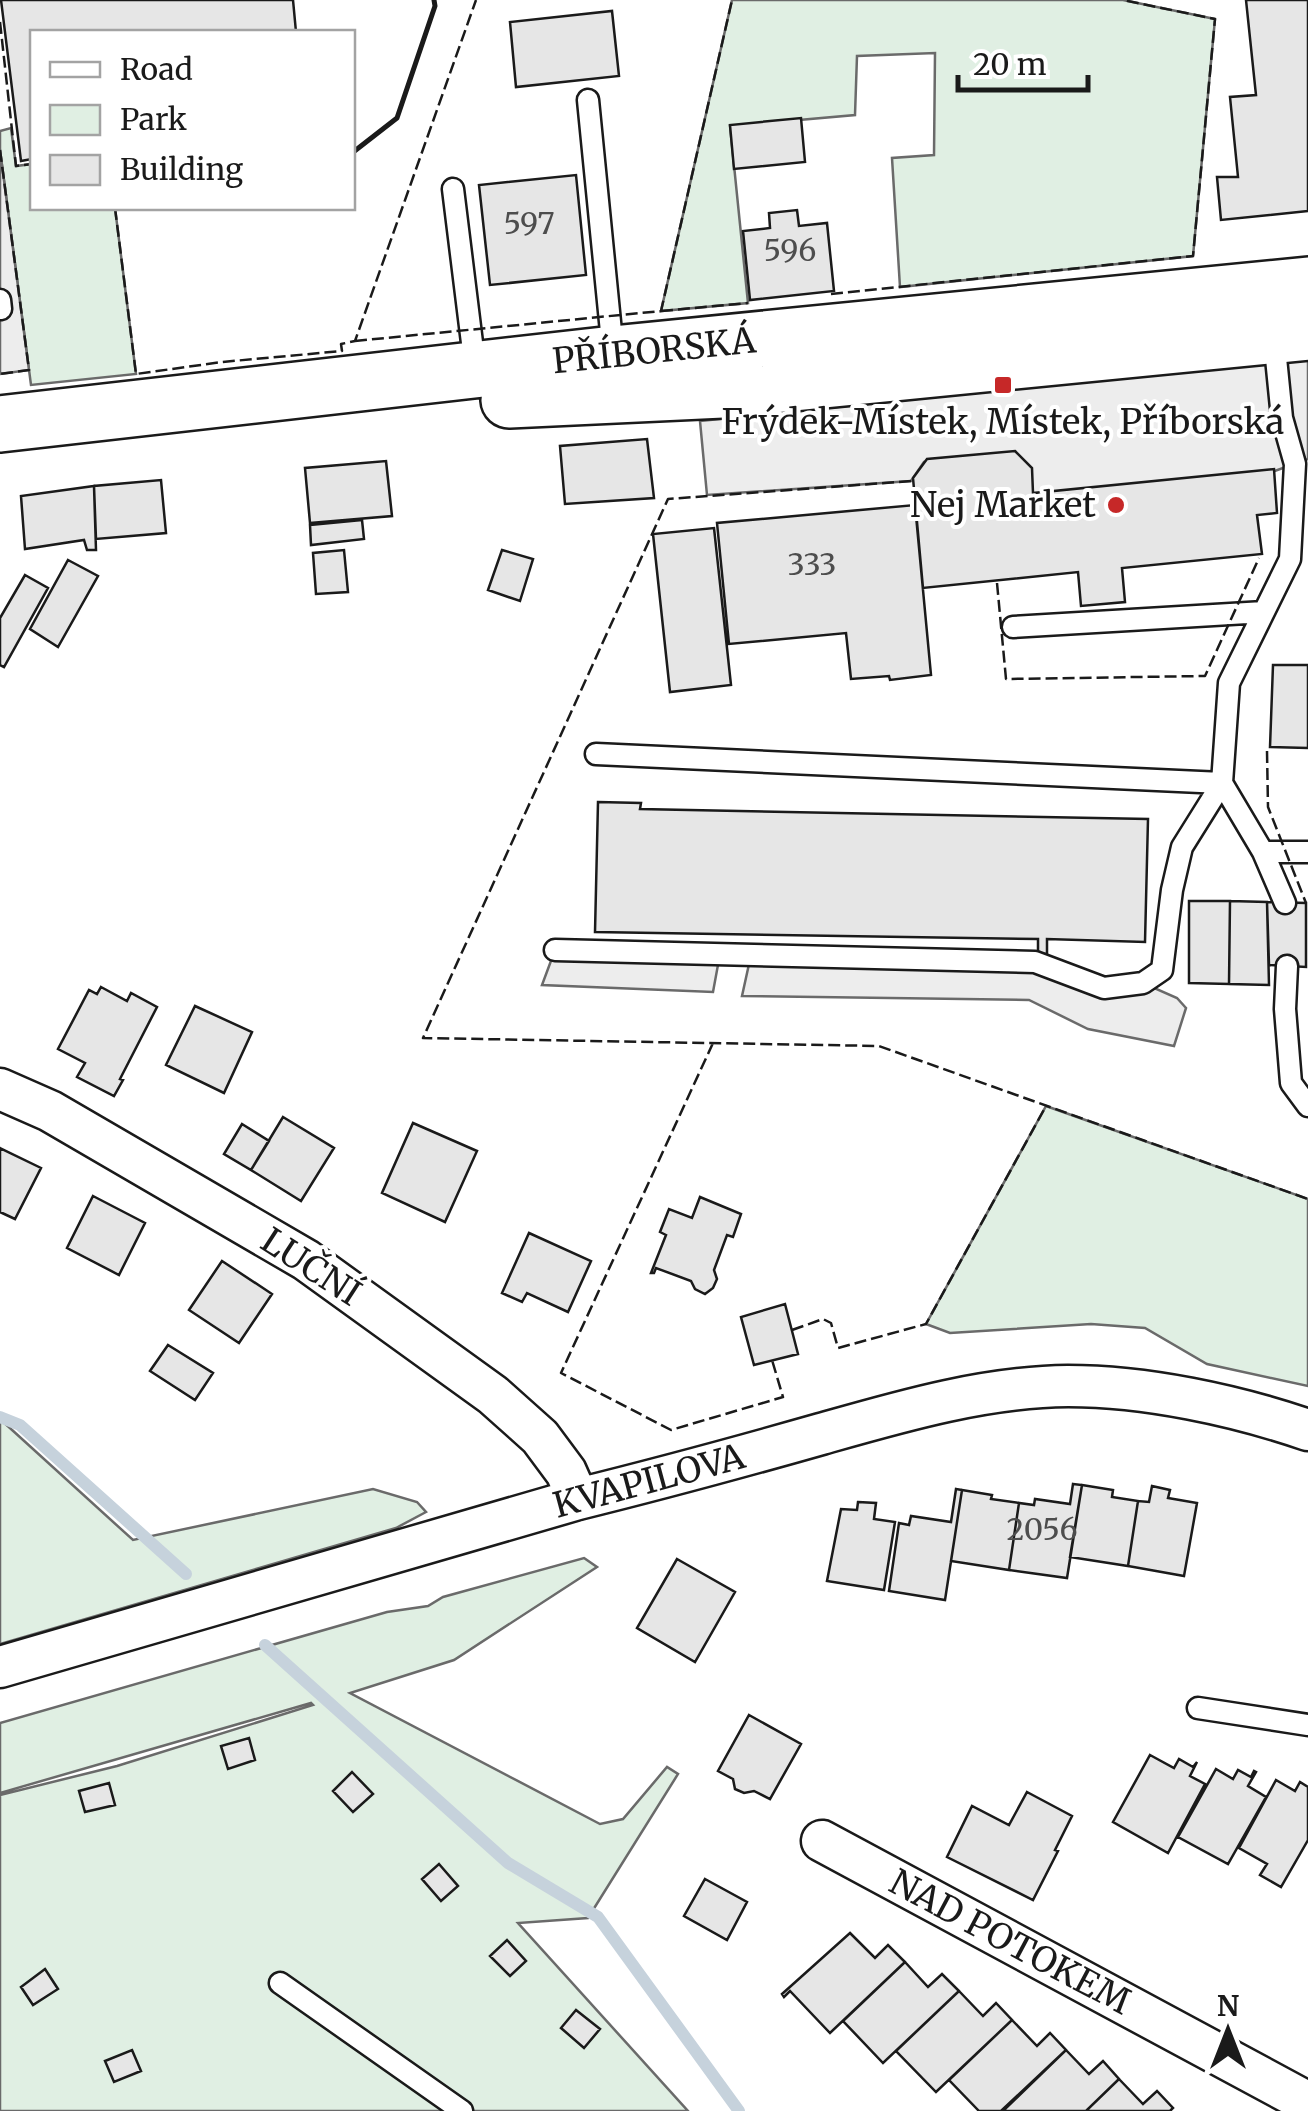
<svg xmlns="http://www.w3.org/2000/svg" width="1308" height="2111" font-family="Merriweather,serif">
<rect width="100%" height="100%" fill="#fff"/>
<path fill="#e0efe3" stroke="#6a6a6a" stroke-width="2.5" d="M732,0H1123L1215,19L1193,256L900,287L892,158L934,155L935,53L857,56L855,115L730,126L748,303L661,311Z
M11,128L16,166L32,164V208H115L136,374L31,385L0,150V131Z
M1046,1106L1308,1199V1386L1207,1364L1145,1328L1091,1324L950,1333L926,1324Z
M0,1419L133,1540L373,1489L417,1502L426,1512L396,1528L0,1644Z
M584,1558L597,1567L454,1660L350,1693L600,1824L623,1819L667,1767L678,1774L588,1918L518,1923L688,2111H0V1795L117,1766L313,1705L311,1703L0,1793V1723L387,1612L428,1606L443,1597Z"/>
<path fill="#ededed" stroke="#6a6a6a" stroke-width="2.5" d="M0,150L29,370L0,374Z
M1308,359V459L1272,472L1031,495L1012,454L924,462L911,481L707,495L700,421Z
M555,950L720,954L713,992L542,985Z
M751,955L1035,962L1104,988L1143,983L1177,998L1186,1008L1174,1046L1088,1029L1029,1000L742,996Z"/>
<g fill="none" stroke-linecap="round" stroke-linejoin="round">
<path stroke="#c6d2dc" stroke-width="12" d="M0,1417L20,1425L186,1574
M265,1645L508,1863L598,1917L739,2111"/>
</g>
<path fill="#e6e6e6" stroke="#1a1a1a" stroke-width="2.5" d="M1,0H293L296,32H32V159L21,161Z
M1246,0H1308V211L1221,220L1217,177H1238L1230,97L1256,95Z
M612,11L619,76L516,87L510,22Z
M801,118L805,162L734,169L730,125Z
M576,175L586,275L490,285L479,185Z
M797,210L799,226L827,223L834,291L750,300L743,231L770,228L769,213Z
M647,439L654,498L565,504L560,446Z
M1015,451L1032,468L1033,493L1274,469L1277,513L1257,515L1262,554L1122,568L1125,602L1081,606L1078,572L923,588L913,478L927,459Z
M386,461L392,516L310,523L305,468Z
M161,480L166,533L96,539L94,486Z
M94,486L96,550H87L84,540L25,549L21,496Z
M915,505L931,675L890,680L889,676L851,679L846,633L729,644L717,523Z
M362,520L364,539L311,545L310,525Z
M714,528L731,685L670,692L653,534Z
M344,550L348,592L316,594L313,553Z
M502,550L533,559L520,601L488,590Z
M68,560L98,576L58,647L30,629Z
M25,575L48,588L4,667L0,665V618Z
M1273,665H1308V748L1270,747Z
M598,802L641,803L640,809L1148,819L1145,942L1047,939V954H1038V939L595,932Z
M1189,901H1230L1229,984L1189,983Z
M1230,901L1267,902L1269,985L1229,984Z
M1267,902L1306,903V967L1269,965Z
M101,987L127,1001L131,993L157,1007L120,1079L123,1080L114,1096L77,1077L85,1063L58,1049L89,990L97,994Z
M195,1006L252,1032L224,1093L166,1065Z
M283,1117L334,1148L301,1201L251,1170Z
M413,1123L477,1151L445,1222L382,1193Z
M242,1124L269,1141L251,1170L224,1154Z
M0,1148L41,1168L15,1219L0,1212Z
M93,1196L145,1223L119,1275L67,1248Z
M700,1197L741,1214L733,1237L727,1235L714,1270L717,1279L713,1288L705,1294L695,1289L691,1281L656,1268L654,1273H651L666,1235L660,1232L669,1209L692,1218Z
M529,1233L591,1261L568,1312L527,1293L522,1302L502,1293Z
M222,1261L272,1294L239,1343L189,1310Z
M785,1304L798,1354L754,1365L741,1317Z
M168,1345L213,1373L195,1400L150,1371Z
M1073,1484L1082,1485L1067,1578L1009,1570L1019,1503L1034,1505L1035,1499L1070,1504Z
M1082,1485L1113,1490L1112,1497L1138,1501L1128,1566L1070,1557Z
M1152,1486L1170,1490L1168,1498L1197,1503L1184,1576L1128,1566L1138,1501L1149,1502Z
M956,1489L962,1490L945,1600L889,1591L899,1523L909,1525L911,1516L951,1522Z
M962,1490L992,1495L991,1499L1019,1503L1009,1570L951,1561Z
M858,1502L876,1503L874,1519L895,1522L884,1590L827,1581L841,1509L857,1510Z
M677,1559L735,1592L695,1662L637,1628Z
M749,1715L801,1744L770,1799L754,1791L744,1793L735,1789L733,1779L718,1771Z
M249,1738L255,1760L228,1769L221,1746Z
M1150,1755L1174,1768L1179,1759L1193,1767L1197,1762L1190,1776L1205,1784L1168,1853L1113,1822Z
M1216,1769L1233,1779L1238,1770L1251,1777L1254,1771L1256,1772L1248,1786L1266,1797L1228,1864L1178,1837Z
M352,1772L373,1794L353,1812L333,1791Z
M1276,1780L1295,1791L1300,1782L1308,1787V1840L1281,1887L1260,1875L1267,1864L1239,1848Z
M109,1783L115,1805L85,1812L79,1791Z
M1027,1792L1072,1816L1055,1850L1058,1851L1033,1900L947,1857L972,1806L1009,1825Z
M439,1864L458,1886L441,1901L422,1879Z
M705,1879L747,1902L727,1940L684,1916Z
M850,1933L875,1958L888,1945L905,1962L830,2033L790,1991L784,1997L782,1994Z
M507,1940L526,1961L510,1976L490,1956Z
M905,1962L928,1987L942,1974L959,1991L883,2063L843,2021Z
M45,1969L58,1989L33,2005L21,1987Z
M959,1991L983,2016L996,2003L1012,2020L936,2092L896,2051Z
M576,2010L600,2029L584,2048L561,2028Z
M1012,2020L1037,2046L1050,2033L1066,2050L1001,2111H979L949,2080Z
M132,2050L141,2071L114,2082L105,2061Z
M1066,2050L1089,2074L1103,2061L1119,2079L1086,2111H1003Z
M1119,2079L1143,2104L1157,2091L1173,2108L1170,2111H1086Z"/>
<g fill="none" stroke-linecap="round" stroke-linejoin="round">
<defs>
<path id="lane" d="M588,100L613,352
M453,189L475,367
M0,300L1,309
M1274,338L1282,418L1295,464L1290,559L1229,683L1222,783L1263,852L1285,903
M1013,627L1264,612
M1263,852H1308
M555,950L1035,962L1104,988L1143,983L1162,970L1172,890L1182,847L1222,783L596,754
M1287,966L1285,1009L1291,1083L1308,1106
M1198,1708L1308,1725
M280,1983L462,2111"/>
<path id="street" d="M0,1089L50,1111L306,1260L493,1395L540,1437L566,1472L578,1499
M0,1667L578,1499C659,1479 740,1457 821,1434C902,1411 984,1387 1068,1386C1146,1386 1235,1405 1308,1430
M822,1841L1303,2100"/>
<path id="primary" d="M509,400L722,390L1308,332
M0,424L613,354L1308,285"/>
</defs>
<use href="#lane" stroke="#1a1a1a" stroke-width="25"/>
<use href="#street" stroke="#1a1a1a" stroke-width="45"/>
<use href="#primary" stroke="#1a1a1a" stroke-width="60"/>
<use href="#lane" stroke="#fff" stroke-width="20"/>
<use href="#street" stroke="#fff" stroke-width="40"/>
<use href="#primary" stroke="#fff" stroke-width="55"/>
<path stroke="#1a1a1a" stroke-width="2.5" stroke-dasharray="12 5" stroke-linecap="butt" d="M0,22L16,166L32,164
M0,150L29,370L0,374
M115,208L136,374L222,362L342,351L341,344L355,341L476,0
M831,294L1193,256L1215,19L1123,0
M661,311L748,303
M355,341L661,311L732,0
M911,481L668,499L423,1038L879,1046L1308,1199
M997,583L1006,679L1205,676L1259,558
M1267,751L1268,807L1306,903
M713,1043L561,1373L671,1430L783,1397L772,1360
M792,1330L823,1319L831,1323L838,1348L926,1324L1046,1106"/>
<path stroke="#1a1a1a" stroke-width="5" d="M352,153L397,118L435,6L434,0"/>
</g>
<g fill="#c62828" stroke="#fff" stroke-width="4">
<rect x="993" y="375" width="20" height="20" rx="5"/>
<circle cx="1116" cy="505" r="10"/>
</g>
<g text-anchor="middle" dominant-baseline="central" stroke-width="8" stroke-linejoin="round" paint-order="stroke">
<g font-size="30" fill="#4d4d4d">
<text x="529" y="223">597</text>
<text x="790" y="250">596</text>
<text x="812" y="564">333</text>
<text x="1042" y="1529">2056</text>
</g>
<g font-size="35" fill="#1a1a1a" stroke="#fff">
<text transform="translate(654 351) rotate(-6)">PŘÍBORSKÁ</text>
<text transform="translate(311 1267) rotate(33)">LUČNÍ</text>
<text transform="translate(649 1481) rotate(-15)">KVAPILOVA</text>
<text transform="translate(1010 1942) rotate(28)">NAD POTOKEM</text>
</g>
<g font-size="35" fill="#1a1a1a" stroke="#fff">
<text x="1003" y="422">Frýdek-Místek, Místek, Příborská</text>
<text x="1096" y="505" text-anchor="end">Nej Market</text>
</g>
</g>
<rect x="30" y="30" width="325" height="180" fill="#ffffff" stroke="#a3a3a3" stroke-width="2.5"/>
<rect x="50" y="62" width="50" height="15" fill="#ffffff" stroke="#a3a3a3" stroke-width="2.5"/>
<text x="120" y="80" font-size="30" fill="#1a1a1a">Road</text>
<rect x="50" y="105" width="50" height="30" fill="#e0efe3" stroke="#a3a3a3" stroke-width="2.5"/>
<text x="120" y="130" font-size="30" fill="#1a1a1a">Park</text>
<rect x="50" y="155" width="50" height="30" fill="#e6e6e6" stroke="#a3a3a3" stroke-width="2.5"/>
<text x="120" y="180" font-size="30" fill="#1a1a1a">Building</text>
<g transform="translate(1228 2031)" stroke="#ffffff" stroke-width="8" paint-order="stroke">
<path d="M0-8L18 38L0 25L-18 38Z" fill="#1a1a1a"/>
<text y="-15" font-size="28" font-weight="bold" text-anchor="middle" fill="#1a1a1a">N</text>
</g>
<path d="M958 75v15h130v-15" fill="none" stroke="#1a1a1a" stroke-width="5"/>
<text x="973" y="75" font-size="30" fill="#1a1a1a" stroke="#ffffff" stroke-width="8" paint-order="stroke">20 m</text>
</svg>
